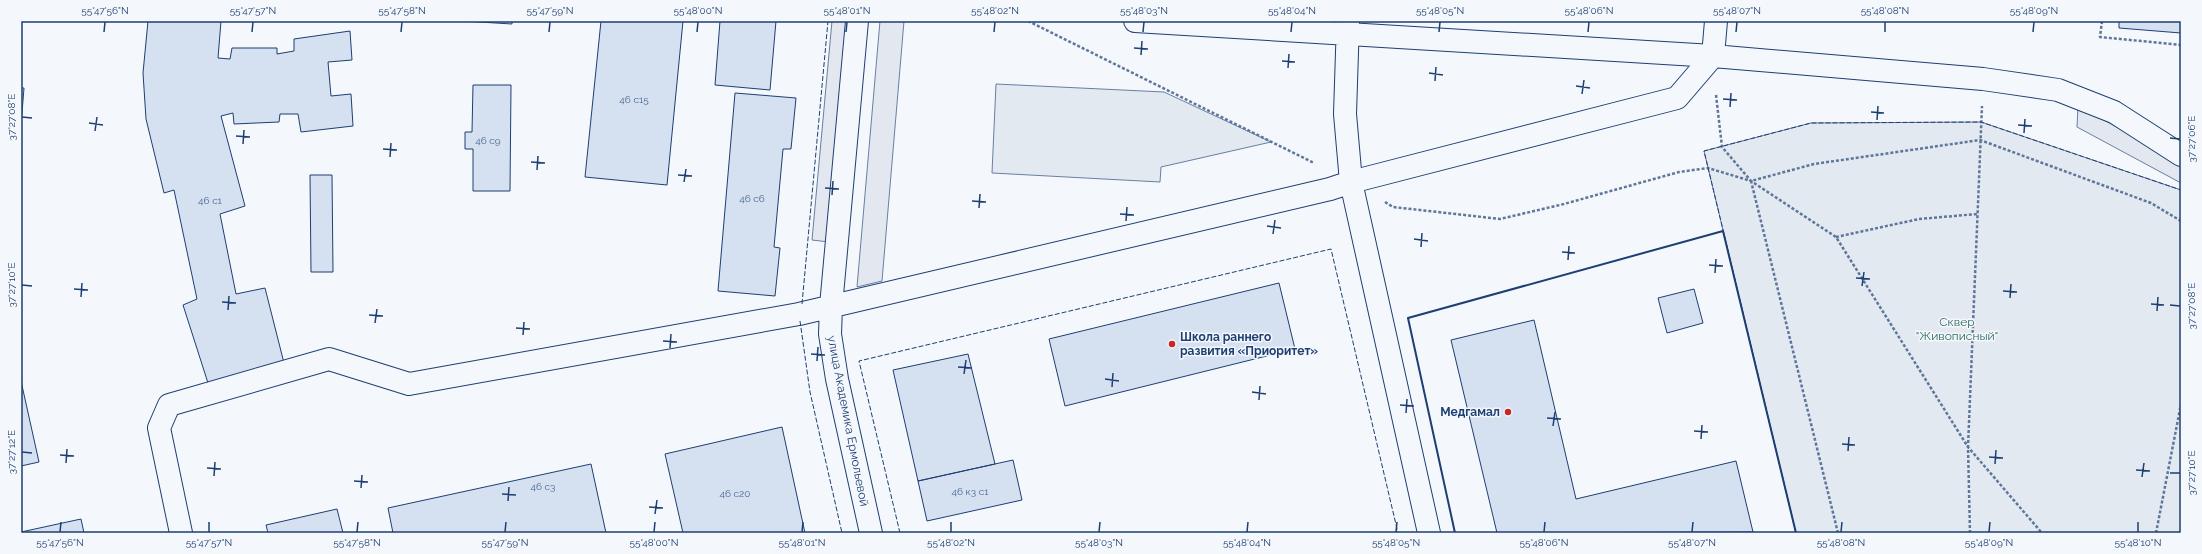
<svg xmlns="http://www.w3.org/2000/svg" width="2202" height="554" font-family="Raleway,sans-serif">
<rect width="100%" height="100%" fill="#f4f7fb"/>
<path fill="#e3e9f0" stroke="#687fa3" d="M996,84L1164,92L1271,142L1161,167L1160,182L992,173Z
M1981,122L2181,190V533H1796L1704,151L1811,123Z"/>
<path fill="#e3e8f0" stroke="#687fa3" d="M832,21H850L829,242L812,240Z
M880,21H904L882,281L857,287Z
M2078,106L2181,162V183L2077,127Z"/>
<path fill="#d5e0f0" stroke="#1d3f73" d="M148,21H221L218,58L230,59L232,48H277V54L294,51V39L350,31L352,60L328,62L331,96L351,94L353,126L301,132L298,114H280L279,122L234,124L233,113L221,116L245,206L220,214L236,294L265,288L284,363L208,383L183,305L197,299L174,190L164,193L146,119L143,73Z
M463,21H512V24Z
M601,21H683L667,185L585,177Z
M720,21H776L770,90L715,85Z
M2119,21H2181V33L2119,28Z
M473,85H511L510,191H473V149H465V132H472Z
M21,88H24L21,125Z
M735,93L796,98L791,149H783L774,247L780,248L775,296L718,291Z
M310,175H332L333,272H311Z
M1279,283L1295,349L1065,406L1049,339Z
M1694,289L1703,323L1667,333L1658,298Z
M1534,320L1576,499L1736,461L1753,532L1497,533L1451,340Z
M968,354L995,464L918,481L893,370Z
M21,381L39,462L21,466Z
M782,427L805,533H683L665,454Z
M1013,460L1022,500L927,521L918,481Z
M591,464L606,533H393L388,508Z
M337,509L343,533H268L266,525Z
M81,519L84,533H21V532Z"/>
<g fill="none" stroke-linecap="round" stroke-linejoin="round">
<defs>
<path id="minor" d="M857,21L831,306L830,334L837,379L871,533
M1135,21L1713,56L1983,79L2058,90L2114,112L2181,155
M1348,21L1345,114L1351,182L1429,533
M181,533L159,428L169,405L329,359L409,384L799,314L1330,189L1351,182L1677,98L1713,56L1716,21"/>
</defs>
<use href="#minor" stroke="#1d3f73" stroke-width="24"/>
<path stroke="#5e769c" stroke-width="2.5" stroke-dasharray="3 2" stroke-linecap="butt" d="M1028,21L1314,163
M2102,21L2100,37L2181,45
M1716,95L1722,147L1751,181
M1385,202L1393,207L1500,219L1564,204L1679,172L1708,168L1751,181L1836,237L1968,447L2042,533
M1836,237L1919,219L1977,214
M1838,533L1751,181L1814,164L1980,140L2151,203L2181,221
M1970,533L1968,447L1982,106
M2156,533L2181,404"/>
<use href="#minor" stroke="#f4f7fb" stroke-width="22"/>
<path stroke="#1d3f73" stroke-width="1" stroke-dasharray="5 2" stroke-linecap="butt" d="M802,304L828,21
M800,321L810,392L842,533
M900,533L859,361L1331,249L1398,533
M1796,533L1704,151L1811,123L1981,122L2181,190"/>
<path stroke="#1d3f73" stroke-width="2" d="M1455,533L1408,318L1723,231L1796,533"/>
</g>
<path fill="none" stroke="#1d3f73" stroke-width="1.5" d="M104,32L105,22M252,32L253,22M401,32L402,22M549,32L550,22M697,32L698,22M846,32L847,22M994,32L995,22M1143,32L1144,22M1291,32L1292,22M1439,32L1440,22M1588,32L1589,22M1736,32L1737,22M1885,32V22M2033,32L2034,22M1134,48L1148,49M1141,55L1142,41M1282,61L1295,62M1288,68L1289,54M1429,73L1443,75M1435,81L1436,67M1576,86L1590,88M1582,94L1584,80M1723,99L1737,100M1730,107L1731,93M1871,112L1884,113M22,117L32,118M1877,120L1878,106M89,123L103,125M2018,125L2032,126M95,131L97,117M2024,133L2025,119M236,136L250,137M2170,138L2180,139M243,144L244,130M383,149L397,150M390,157L391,143M531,162L545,163M537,170L538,156M678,175L692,176M684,182L686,169M825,188L839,189M832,195L833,181M972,201L986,202M979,208L980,194M1120,214L1134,215M1126,221L1127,207M1267,226L1281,228M1273,234L1275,220M1414,239L1428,241M1421,247L1422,233M1562,252L1575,253M1568,260L1569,246M1709,265L1723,266M1715,273L1716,259M1856,278L1870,279M22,285L32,286M1862,286L1864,272M74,289L88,290M2003,291L2017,292M81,297L82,283M2010,298L2011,284M222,302L236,303M2151,304L2164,305M2170,305L2180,306M228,310L229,296M2157,311L2158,297M369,315L383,316M375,323L377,309M516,328L530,329M523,335L524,322M663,341L677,342M670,348L671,334M811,354L825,355M817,361L818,347M958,367L972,368M964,374L966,360M1105,379L1119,381M1112,387L1113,373M1252,392L1266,394M1259,400L1260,386M1400,405L1414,406M1406,413L1407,399M1547,418L1561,419M1553,426L1555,412M1694,431L1708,432M1701,439L1702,425M1842,444L1855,445M1848,451L1849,437M22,452L32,453M60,455L74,456M1989,457L2003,458M66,463L67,449M1995,464L1996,450M207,468L221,469M2136,470L2150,471M2170,473H2180M214,476L215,462M2142,477L2144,463M354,481L368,482M361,488L362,475M502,494L516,495M508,501L509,487M649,507L663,508M655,514L657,500M60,532L61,522M209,532V522M357,532L358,522M505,532L506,522M654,532L655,522M802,532L803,522M951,532V522M1099,532L1100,522M1247,532L1248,522M1396,532L1397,522M1544,532L1545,522M1692,532L1693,522M1841,532L1842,522M1989,532L1990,522M2138,532V522"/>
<g fill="#c62828" stroke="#f4f7fb" stroke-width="1.5">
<circle cx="1172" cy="344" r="4"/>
<circle cx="1508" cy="412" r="4"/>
</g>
<g text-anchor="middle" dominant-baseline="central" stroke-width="3" stroke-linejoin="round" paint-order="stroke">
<g font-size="10" fill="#4b6792">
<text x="634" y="99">46 с15</text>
<text x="488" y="140">46 с9</text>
<text x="752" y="198">46 с6</text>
<text x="210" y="200">46 с1</text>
<text x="543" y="486">46 с3</text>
<text x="970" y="491">46 к3 с1</text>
<text x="735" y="493">46 с20</text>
</g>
<g font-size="12" fill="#2c6c60" stroke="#f4f7fb">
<text x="1957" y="322">Сквер<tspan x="1957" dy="14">"Живописный"</tspan></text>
</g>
<g font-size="12" font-weight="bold" fill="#1d3f73" stroke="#f4f7fb" text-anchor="start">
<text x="1180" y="337">Школа раннего<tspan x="1180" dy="14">развития «Приоритет»</tspan></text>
<text x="1500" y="412" text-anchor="end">Медгамал</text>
</g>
<g font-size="12" fill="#1d3f73" stroke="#f4f7fb">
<text transform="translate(848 421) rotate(79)">улица Академика Ермольевой</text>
</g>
</g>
<rect width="2202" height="554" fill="none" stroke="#f4f7fb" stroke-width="44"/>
<rect x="22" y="22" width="2158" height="510" fill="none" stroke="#1d3f73" stroke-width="1.5"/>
<g font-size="10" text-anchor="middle" fill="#1d3f73">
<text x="105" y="14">55°47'56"N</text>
<text x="253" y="14">55°47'57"N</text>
<text x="402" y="14">55°47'58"N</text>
<text x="550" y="14">55°47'59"N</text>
<text x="698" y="14">55°48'00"N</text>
<text x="847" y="14">55°48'01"N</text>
<text x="995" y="14">55°48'02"N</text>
<text x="1144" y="14">55°48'03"N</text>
<text x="1292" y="14">55°48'04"N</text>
<text x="1440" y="14">55°48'05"N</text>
<text x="1589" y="14">55°48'06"N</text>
<text x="1737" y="14">55°48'07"N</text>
<text x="1885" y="14">55°48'08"N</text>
<text x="2034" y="14">55°48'09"N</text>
<text transform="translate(11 117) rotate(-90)" y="4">37°27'08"E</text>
<text transform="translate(2191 139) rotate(-90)" y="4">37°27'06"E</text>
<text transform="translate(11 285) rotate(-90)" y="4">37°27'10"E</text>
<text transform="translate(2191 306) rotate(-90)" y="4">37°27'08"E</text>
<text transform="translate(11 452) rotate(-90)" y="4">37°27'12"E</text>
<text transform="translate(2191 473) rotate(-90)" y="4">37°27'10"E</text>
<text x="60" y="546">55°47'56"N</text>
<text x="209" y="546">55°47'57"N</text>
<text x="357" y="546">55°47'58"N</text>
<text x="505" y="546">55°47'59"N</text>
<text x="654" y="546">55°48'00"N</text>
<text x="802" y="546">55°48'01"N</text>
<text x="951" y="546">55°48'02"N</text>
<text x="1099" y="546">55°48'03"N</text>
<text x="1247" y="546">55°48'04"N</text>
<text x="1396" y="546">55°48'05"N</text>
<text x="1544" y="546">55°48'06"N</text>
<text x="1692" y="546">55°48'07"N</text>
<text x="1841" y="546">55°48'08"N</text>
<text x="1989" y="546">55°48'09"N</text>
<text x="2138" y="546">55°48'10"N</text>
</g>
</svg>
